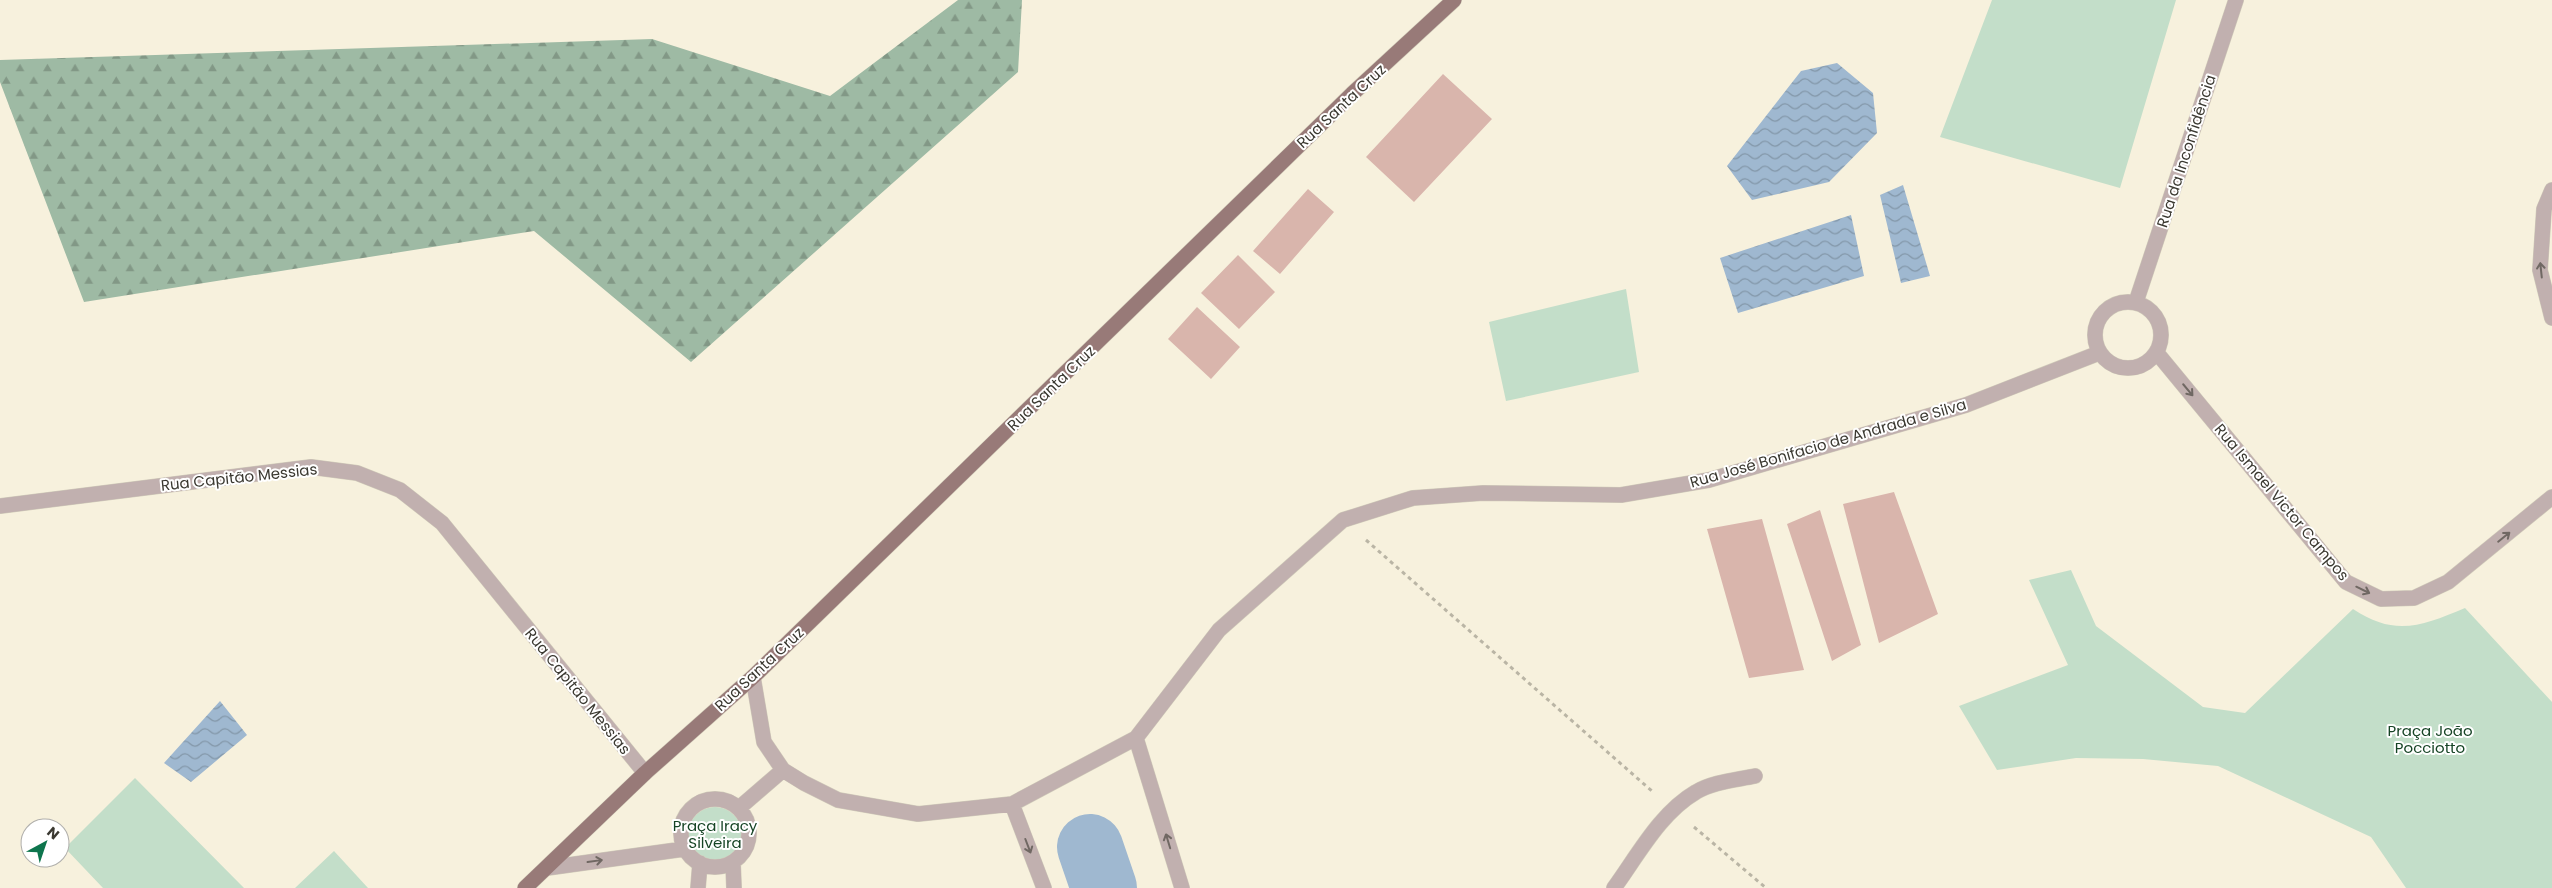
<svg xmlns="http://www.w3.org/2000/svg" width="2552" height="888" font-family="Poppins,sans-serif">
<defs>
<pattern id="forest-firs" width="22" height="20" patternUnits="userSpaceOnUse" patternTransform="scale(1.25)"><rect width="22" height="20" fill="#9ebaa4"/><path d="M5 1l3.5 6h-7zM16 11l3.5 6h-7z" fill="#829886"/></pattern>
<pattern id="water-waves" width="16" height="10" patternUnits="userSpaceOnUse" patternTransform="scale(1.25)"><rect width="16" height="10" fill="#9fb8d0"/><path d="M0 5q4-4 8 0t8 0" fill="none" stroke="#8397a9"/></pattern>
</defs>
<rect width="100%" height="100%" fill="#f7f1dd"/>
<path fill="url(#forest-firs)" d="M958,0H1022L1018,72L691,362L534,231L84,302L0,82V60L652,39L830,96Z"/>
<path fill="#c3dec9" d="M1992,0H2176L2120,188L1940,137Z
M1626,289L1639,372L1506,401L1489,322Z
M2071,570L2096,626L2203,707L2245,713L2353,609C2395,637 2422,626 2465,608L2552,702V888H2406L2371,837L2218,766L2143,759L2076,758L1997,770L1959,706L2068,665L2029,580Z
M135,778L244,888H103L65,848Z
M688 834a27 27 0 1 1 54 0a27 27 0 1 1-54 0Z
M334,851L368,888H295Z"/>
<path fill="url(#water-waves)" d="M1837,63L1873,93L1877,133L1829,182L1752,200L1727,166L1801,71Z
M1903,185L1930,276L1901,283L1880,195Z
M1851,215L1864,276L1738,313L1720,258Z
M220,701L247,735L191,782L164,763Z"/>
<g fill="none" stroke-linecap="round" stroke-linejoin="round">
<path stroke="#9fb8d0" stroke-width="66" d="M1090,847L1104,888"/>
</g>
<path fill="#d9b5ac" d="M1443,74L1492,119L1414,202L1366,157Z
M1308,189L1334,212L1280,274L1253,251Z
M1238,255L1275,292L1239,329L1201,293Z
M1197,307L1240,347L1211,379L1168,339Z
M1894,492L1938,614L1879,643L1843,504Z
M1820,510L1861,645L1832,661L1787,524Z
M1762,519L1804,670L1749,678L1707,529Z"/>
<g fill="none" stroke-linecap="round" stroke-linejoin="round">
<defs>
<path id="street" d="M2552,190L2544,209L2540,270L2552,318
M2095 335a33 33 0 1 1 66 0a33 33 0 1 1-66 0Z
M2136,302L2236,0
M2157,353L2346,582L2381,599L2414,598L2448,582L2552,497
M0,506L311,467L357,473L400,490L442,523L645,773
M753,677L764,742L783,770L804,783L838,800L918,814L1012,804L1136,738L1219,630L1343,520L1413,498L1483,493L1621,495L1709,480L1966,405L2099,353
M1136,738L1182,888
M681 833a34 34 0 1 1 68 0a34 34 0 1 1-68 0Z
M1012,804L1044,888
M739,808L783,770
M733,863L734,888
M547,868L684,849
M698,888L700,863
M1614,888C1638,855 1660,813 1696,792C1712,782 1736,780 1755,776"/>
<path id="primary" d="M525,888L645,773L753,677L1352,94L1454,0"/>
</defs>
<use href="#street" stroke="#d1ccba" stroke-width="16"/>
<use href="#primary" stroke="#d1ccba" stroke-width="16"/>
<path stroke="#bab5a5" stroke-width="3" stroke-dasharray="4 4" stroke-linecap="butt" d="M1366,540L1653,792
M1694,827L1766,888"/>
<use href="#street" stroke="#c1b0af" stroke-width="15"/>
<use href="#primary" stroke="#987a78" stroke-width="15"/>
</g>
<defs><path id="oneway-shaft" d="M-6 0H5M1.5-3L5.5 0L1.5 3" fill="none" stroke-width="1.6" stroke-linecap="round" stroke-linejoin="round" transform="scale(1.25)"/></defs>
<g stroke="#706863">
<use href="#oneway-shaft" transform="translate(2541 270) rotate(-96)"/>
<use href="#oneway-shaft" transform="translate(2188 390) rotate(50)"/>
<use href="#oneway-shaft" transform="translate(2504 537) rotate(-39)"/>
<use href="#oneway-shaft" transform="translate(2363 590) rotate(26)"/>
<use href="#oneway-shaft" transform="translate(1168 841) rotate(-107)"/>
<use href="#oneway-shaft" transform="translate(1028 846) rotate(69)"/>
<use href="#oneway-shaft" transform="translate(595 861) rotate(-8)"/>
</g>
<g text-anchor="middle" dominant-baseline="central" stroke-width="4" stroke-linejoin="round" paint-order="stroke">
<g font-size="15" fill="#3a3830" stroke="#fff">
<text transform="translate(1341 106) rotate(-43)">Rua Santa Cruz</text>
<text transform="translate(2186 151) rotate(-72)">Rua da Inconfidência</text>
<text transform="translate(1051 388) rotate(-44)">Rua Santa Cruz</text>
<text transform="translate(1828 443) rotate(-16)">Rua José Bonifacio de Andrada e Silva</text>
<text transform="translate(239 477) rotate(-6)">Rua Capitão Messias</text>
<text transform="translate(2282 502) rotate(50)">Rua Ismael Victor Campos</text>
<text transform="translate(759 669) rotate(-43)">Rua Santa Cruz</text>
<text transform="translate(578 691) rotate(51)">Rua Capitão Messias</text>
</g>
<g font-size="15" fill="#164425" stroke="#fff">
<text x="2430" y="730">Praça João<tspan x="2430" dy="17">Pocciotto</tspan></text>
<text x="715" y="825">Praça Iracy<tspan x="715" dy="17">Silveira</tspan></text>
</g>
</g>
<g transform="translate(45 843) rotate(40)"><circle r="24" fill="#ffffff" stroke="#b0afac"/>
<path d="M0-4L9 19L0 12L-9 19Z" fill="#0e754d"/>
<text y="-8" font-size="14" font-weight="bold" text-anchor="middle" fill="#3a3830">N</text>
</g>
</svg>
